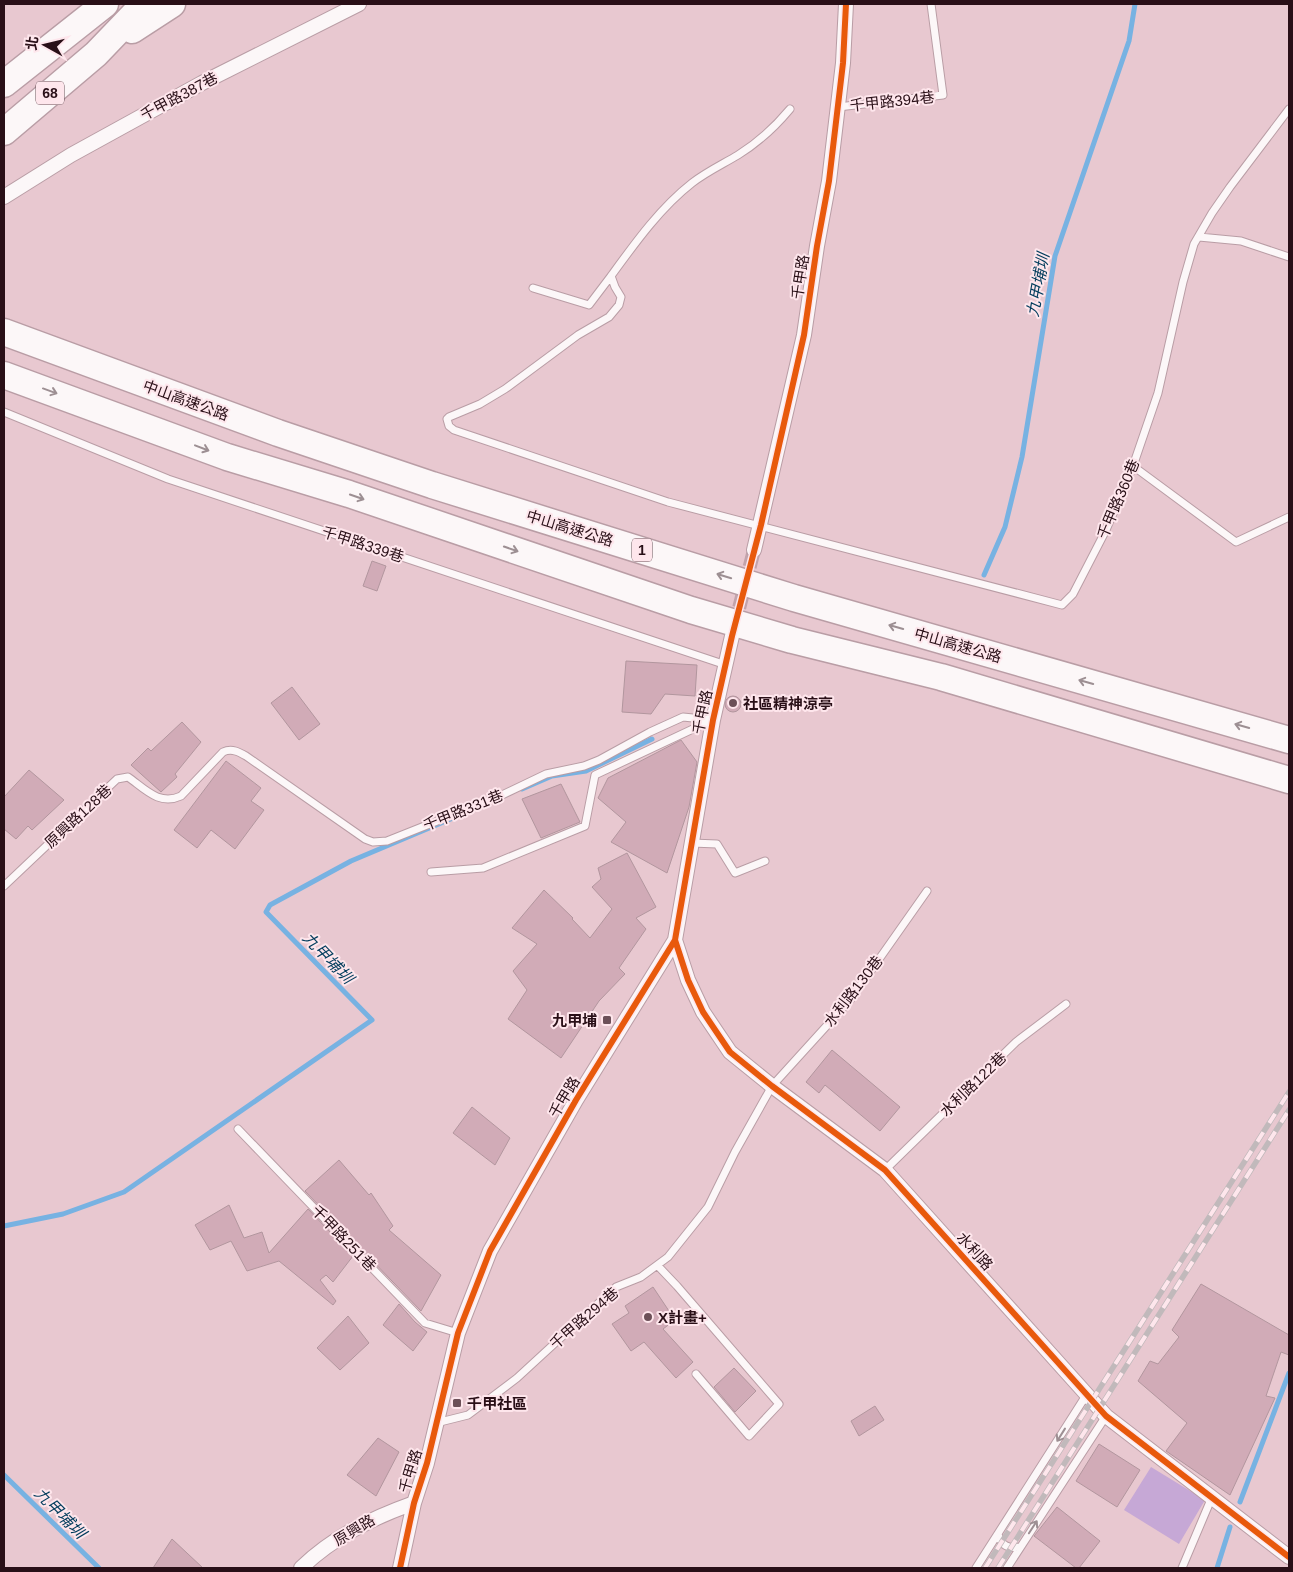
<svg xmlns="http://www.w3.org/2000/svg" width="1293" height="1572" font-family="Helvetica,'Noto Sans TC',sans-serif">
<rect width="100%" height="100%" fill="#e8c8d0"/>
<path fill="#c6a8d6" d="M1151,1467L1205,1500L1179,1544L1124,1510Z"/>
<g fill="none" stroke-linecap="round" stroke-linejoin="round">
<path stroke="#77b2e2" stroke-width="5" d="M984,575L1005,527L1022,457L1055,256L1129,41L1135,4
M522,789L552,776L586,771L652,739
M4,1226L63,1214L124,1192L372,1020L266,912L270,905L351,861L453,818
M4,1475L99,1568
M1240,1502L1289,1373
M1217,1568L1230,1527"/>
</g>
<path fill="#d1abb7" stroke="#b2969e" d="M372,561L386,566L377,591L363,586Z
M626,661L697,665L695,696L665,694L651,714L622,712Z
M292,687L320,724L299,740L271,703Z
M725 704a8 8 0 1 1 16 0a8 8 0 1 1-16 0Z
M182,722L201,742L175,774L177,777L161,792L131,765L148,748L151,751Z
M681,740L697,762L689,807L667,873L611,842L626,822L598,798L608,778Z
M226,761L261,788L251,801L264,810L235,849L211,830L197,848L174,830Z
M29,770L64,800L32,830L28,826L16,839L4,829V797Z
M561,784L580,822L541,838L522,799Z
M627,853L656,907L636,918L646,929L619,968L625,974L599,1001L561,1058L508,1019L527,990L513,971L537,944L512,928L544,890L573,918L572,919L590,938L612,909L592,887L601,879L598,868Z
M832,1050L900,1107L880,1131L825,1085L819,1093L806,1082Z
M472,1107L510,1138L495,1165L453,1133Z
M339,1160L369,1195L371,1193L393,1226L389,1230L441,1275L421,1311L305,1191Z
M229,1205L244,1238L262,1232L269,1253L308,1209L353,1256L333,1282L326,1275L320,1280L336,1301L333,1305L279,1261L247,1271L231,1241L210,1250L195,1225Z
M1201,1284L1289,1335V1355L1281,1352L1266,1396L1275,1398L1230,1495L1166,1451L1187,1423L1138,1381L1150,1361L1158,1364L1179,1337L1172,1330Z
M653,1287L675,1320L663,1329L693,1362L676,1378L644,1342L631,1351L612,1324L629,1313L625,1306Z
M399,1304L415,1322L427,1332L413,1351L383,1325Z
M348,1316L369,1343L340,1370L317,1348Z
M734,1368L756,1391L735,1412L714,1387Z
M875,1406L884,1420L859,1436L851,1421Z
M378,1438L399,1452L376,1496L347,1475Z
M1099,1444L1140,1470L1117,1507L1076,1481Z
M1057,1507L1100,1541L1079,1568H1076L1034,1536Z
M172,1539L203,1568H153Z"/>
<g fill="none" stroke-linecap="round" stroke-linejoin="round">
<path stroke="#c2a3ab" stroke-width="14" stroke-dasharray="14 7" stroke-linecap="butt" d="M734,628L754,550"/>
<defs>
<path id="lane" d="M838,107L943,95L931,4
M790,109C775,127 759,142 738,155C723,164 706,172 692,183C660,208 635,243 611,276L615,287L621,297L619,305L609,317L578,335L505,389L480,404L449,417L447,419L449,426L454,430L668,502L1062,605L1073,594L1106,530L1133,466L1158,393L1183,282L1194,244L1212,213L1230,187L1289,109
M1199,237L1241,241L1289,257
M533,288L589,305L611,276
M4,412L168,479L726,665
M1133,466L1236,542L1289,517
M692,843L717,844L735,873L765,861
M431,872L483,868L585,826L595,775L712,720
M4,886L117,779L128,777C145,789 159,806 181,796L223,752C232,748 239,752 246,756L365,839L373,842L387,841L500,796L546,774L584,766L599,760L650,732L683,717L713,720
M238,1129L425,1323L458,1333
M885,1170L1016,1042L1066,1004
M658,1266L677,1286L779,1404L749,1436L696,1374
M436,1423L468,1415L517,1378L616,1287L641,1277L668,1257L708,1207L735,1152L772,1086L851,999L927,891
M998,1534C1001,1546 1009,1549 1020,1547
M976,1568L1087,1394
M1007,1568L1106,1416
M1182,1568L1212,1497"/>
<path id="street" d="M4,197L71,155L202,83L359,4
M754,550L804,335L817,246L829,181L843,63L846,4
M675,940L688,980L703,1012L730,1052L772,1086L885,1170L1106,1416L1289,1557
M301,1568C333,1537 372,1518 414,1503
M400,1568L414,1503L427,1463L458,1333L490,1251L576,1100L675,940L713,720L732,636"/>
<path id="highway" d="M132,30L172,4
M4,84L105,4
M4,132L96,54L144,4
M4,332L278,433L432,485L794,598L1289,740
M4,375L227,457L349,494L691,610L792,640L941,677L1289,780"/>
</defs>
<use href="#lane" stroke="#b99da5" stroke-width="9"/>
<use href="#street" stroke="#b99da5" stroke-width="16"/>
<use href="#highway" stroke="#b99da5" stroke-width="29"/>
<use href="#lane" stroke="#fcf7f8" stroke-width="7"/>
<use href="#street" stroke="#fcf7f8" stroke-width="14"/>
<use href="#highway" stroke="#fcf7f8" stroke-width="26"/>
<defs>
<path id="rail" d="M985,1568L1289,1092
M998,1568L1289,1110"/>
</defs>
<use href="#rail" stroke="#c1b9bb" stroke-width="5.5"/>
<use href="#rail" stroke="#fee6ec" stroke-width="4" stroke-dasharray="11" stroke-linecap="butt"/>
<defs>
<path id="cycleway" d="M675,940L688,980L703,1012L730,1052L772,1086L885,1170L1106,1416L1289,1557
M400,1568L414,1503L427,1463L458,1333L490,1251L576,1100L675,940L713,720L732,636L761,525L804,335L817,246L829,181L843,63L846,4"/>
</defs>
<use href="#cycleway" stroke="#fee6ec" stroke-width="9"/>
<use href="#cycleway" stroke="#e8590c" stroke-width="6"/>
</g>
<defs><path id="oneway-shaft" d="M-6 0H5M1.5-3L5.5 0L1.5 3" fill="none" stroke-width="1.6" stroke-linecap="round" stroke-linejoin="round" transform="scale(1.25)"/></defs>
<g stroke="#9d8f93">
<use href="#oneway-shaft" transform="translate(50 391) rotate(20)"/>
<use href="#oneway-shaft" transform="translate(202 448) rotate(21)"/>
<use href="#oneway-shaft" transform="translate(357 497) rotate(19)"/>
<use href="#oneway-shaft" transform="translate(511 549) rotate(19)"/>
<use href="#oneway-shaft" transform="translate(724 576) rotate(-163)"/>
<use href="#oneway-shaft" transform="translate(896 627) rotate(-164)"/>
<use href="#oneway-shaft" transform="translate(1086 682) rotate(-164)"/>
<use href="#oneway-shaft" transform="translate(1242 726) rotate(-164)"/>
<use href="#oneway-shaft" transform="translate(1061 1435) rotate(122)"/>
<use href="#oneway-shaft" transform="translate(1033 1527) rotate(-57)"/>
</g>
<g fill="#6c5058" stroke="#fee6ec" stroke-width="2">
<circle cx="733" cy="703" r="5"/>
<rect x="602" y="1015" width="10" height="10" rx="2.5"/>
<circle cx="648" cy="1317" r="5"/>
<rect x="452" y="1398" width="10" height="10" rx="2.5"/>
</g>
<g text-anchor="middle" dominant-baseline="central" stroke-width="4" stroke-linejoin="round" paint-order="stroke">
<g fill="#fee6ec" stroke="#695057" stroke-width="1">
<rect x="36" y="81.5" width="28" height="23" rx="4"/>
<rect x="632" y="538.5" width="20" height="23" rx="4"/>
</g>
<g font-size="14" font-weight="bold" fill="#290f17">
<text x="50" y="93">68</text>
<text x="642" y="550">1</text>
</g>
<g font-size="15" fill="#290f17" stroke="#fee6ec">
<text transform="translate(179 96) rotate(-28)">千甲路387巷</text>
<text transform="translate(892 101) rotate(-6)">千甲路394巷</text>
<text transform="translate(800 277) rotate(-81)">千甲路</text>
<text transform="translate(186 400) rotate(20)">中山高速公路</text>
<text transform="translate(1118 499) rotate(-67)">千甲路360巷</text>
<text transform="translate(570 528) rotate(17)">中山高速公路</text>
<text transform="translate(363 544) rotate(18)">千甲路339巷</text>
<text transform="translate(958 645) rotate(16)">中山高速公路</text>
<text transform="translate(702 712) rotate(-78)">千甲路</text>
<text transform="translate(463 810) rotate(-22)">千甲路331巷</text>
<text transform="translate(78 816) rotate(-43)">原興路128巷</text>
<text transform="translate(853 991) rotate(-52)">水利路130巷</text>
<text transform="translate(973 1084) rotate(-44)">水利路122巷</text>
<text transform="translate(564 1097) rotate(-59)">千甲路</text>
<text transform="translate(344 1238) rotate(46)">千甲路251巷</text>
<text transform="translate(975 1251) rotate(48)">水利路</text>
<text transform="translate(584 1318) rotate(-41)">千甲路294巷</text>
<text transform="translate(410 1471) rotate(-73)">千甲路</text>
<text transform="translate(354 1530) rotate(-31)">原興路</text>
</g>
<g font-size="15" font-weight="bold" fill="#290f17" stroke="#fee6ec" text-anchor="start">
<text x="743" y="703">社區精神涼亭</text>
<text x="597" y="1020" text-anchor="end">九甲埔</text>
<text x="658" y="1317">X計畫+</text>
<text x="467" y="1403">千甲社區</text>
</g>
<g font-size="16" font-style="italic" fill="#023c5c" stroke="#fee6ec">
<text transform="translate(1038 285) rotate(-80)">九甲埔圳</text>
<text transform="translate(328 958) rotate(46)">九甲埔圳</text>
<text transform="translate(60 1513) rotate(45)">九甲埔圳</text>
</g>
</g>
<rect width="1293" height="1572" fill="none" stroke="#290f17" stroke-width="10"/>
<g transform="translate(45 45) rotate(278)" stroke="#fee6ec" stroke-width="4" paint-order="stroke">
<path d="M0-4L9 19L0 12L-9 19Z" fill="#290f17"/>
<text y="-8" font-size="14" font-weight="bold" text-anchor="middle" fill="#290f17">北</text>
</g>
</svg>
